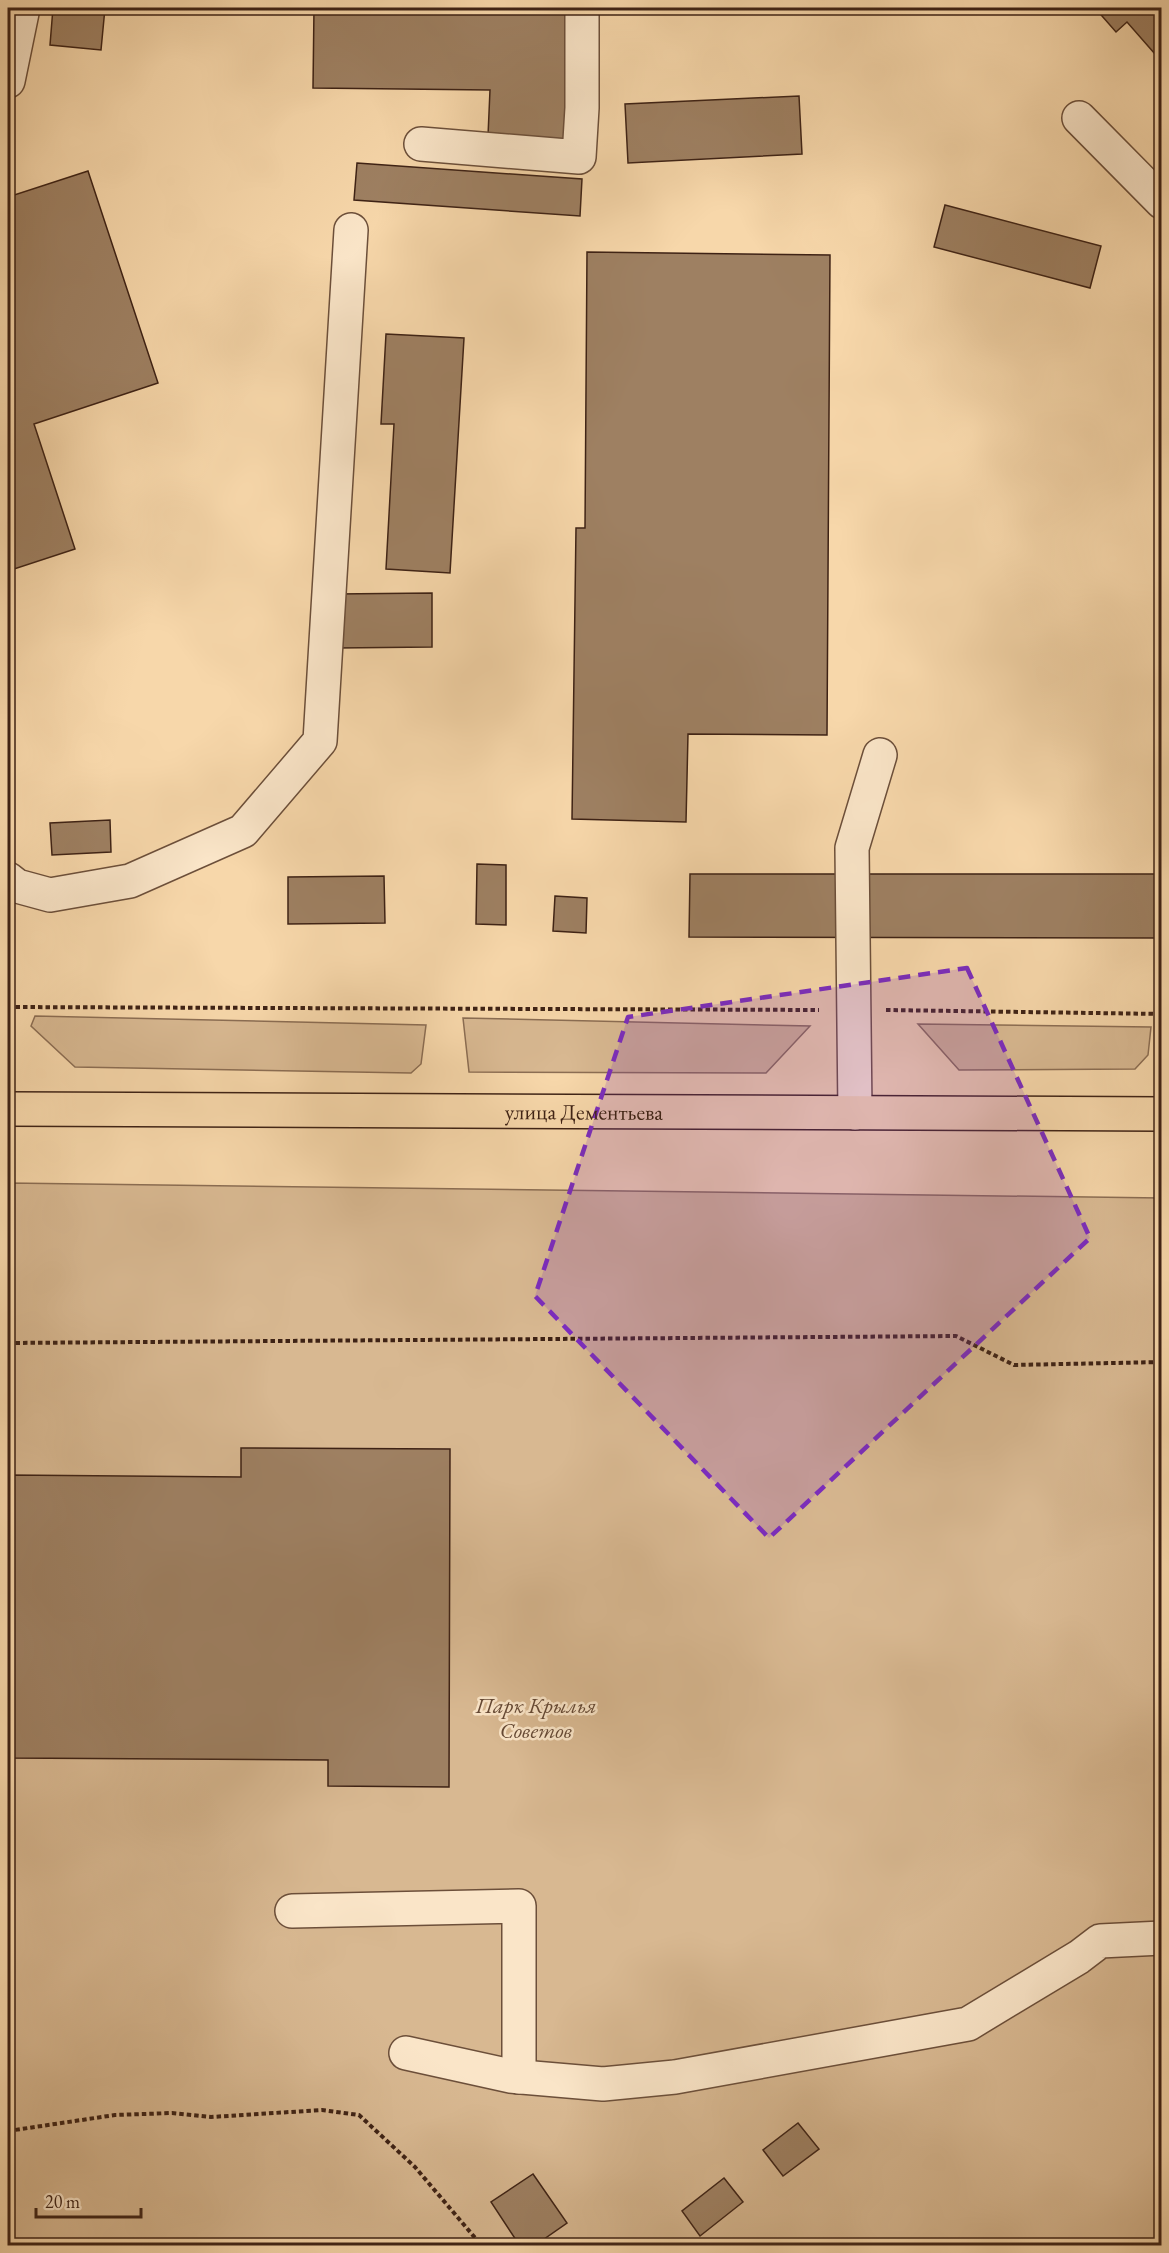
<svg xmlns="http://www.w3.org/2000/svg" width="1169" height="2253" viewBox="0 0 1169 2253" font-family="'EB Garamond',serif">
	<rect width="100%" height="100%" fill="#f7d7aa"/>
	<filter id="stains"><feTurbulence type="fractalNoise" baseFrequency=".00333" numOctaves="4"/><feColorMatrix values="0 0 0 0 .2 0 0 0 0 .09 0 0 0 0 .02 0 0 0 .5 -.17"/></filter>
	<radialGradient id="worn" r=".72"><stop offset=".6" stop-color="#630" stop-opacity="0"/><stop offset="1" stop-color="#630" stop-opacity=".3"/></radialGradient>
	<g fill="#d8b891" stroke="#8b6d53" stroke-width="1.5">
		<path d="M35,1016L426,1025L421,1064L411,1073L75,1067L31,1026Z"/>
		<path d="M463,1018L810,1026L766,1073L469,1072Z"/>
		<path d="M918,1024L1151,1027L1148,1055L1135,1069L959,1070Z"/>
		<path d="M8,1183L1161,1198V2245H8Z"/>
	</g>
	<g fill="#9e8062" stroke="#3e2215" stroke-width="1.5">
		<path d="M53,8H105L101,50L50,45Z"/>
		<path d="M314,8H570L569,141L488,136L490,90L313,88Z"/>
		<path d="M1095,8H1162V62L1127,22L1116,32Z"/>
		<path d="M799,96L802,154L628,163L625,104Z"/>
		<path d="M357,163L582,179L580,216L354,200Z"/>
		<path d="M88,171L158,383L34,424L75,549L8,571V197Z"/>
		<path d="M945,205L1101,246L1090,288L934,247Z"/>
		<path d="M587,252L830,255L827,735L688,734L686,822L572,819L576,528H585Z"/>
		<path d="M386,334L464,338L450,573L386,569L394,424H381Z"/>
		<path d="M432,593V647L337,648L336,594Z"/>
		<path d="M110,820L111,852L52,855L50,823Z"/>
		<path d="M1158,837H1162V938L689,937L690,874H1158Z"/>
		<path d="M477,864L506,865V925L476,924Z"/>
		<path d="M384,876L385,923L288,924V877Z"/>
		<path d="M555,896L587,898L586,933L553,931Z"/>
		<path d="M241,1448L450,1449L449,1787L328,1786V1760L8,1758V1475L241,1477Z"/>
		<path d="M798,2123L819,2149L783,2176L763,2150Z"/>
		<path d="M533,2174L567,2223L534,2246H520L491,2202Z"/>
		<path d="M724,2178L743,2202L700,2236L682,2211Z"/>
	</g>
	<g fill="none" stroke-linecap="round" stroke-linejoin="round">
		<defs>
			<g id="minor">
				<path d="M8,81L23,8"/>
				<path d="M1079,118L1162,202"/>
				<path d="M421,144L579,157L582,108V8"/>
				<path d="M8,879L17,886L50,895L130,881L243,831L320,741L351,230"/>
				<path d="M855,1113L852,848L880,755"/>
				<path d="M292,1911L519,1906V2077"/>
				<path d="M406,2053L510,2076L603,2084L675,2077L968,2024L1079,1957L1100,1941L1162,1938"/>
			</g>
			<g id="major">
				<path id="s1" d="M8,1109L1162,1114"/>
			</g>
		</defs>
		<use href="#minor" stroke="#6c4f3a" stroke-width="36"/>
		<use href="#major" stroke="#3e2215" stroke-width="36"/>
		<g stroke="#3e2215" stroke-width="4" stroke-dasharray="4.5 3" stroke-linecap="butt">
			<path d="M8,1007L819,1010"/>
			<path d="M886,1010L1162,1014"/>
			<path d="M8,1343L956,1336L1014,1365L1162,1362"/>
			<path d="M8,2131L115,2115L172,2113L211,2117L322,2110L359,2115L415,2167L482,2246"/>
		</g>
		<use href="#minor" stroke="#fae5c8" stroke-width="33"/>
		<use href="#major" stroke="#f7d7aa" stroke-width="33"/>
	</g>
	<path fill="#7b2cbf" fill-opacity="0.2" stroke="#7b2cbf" stroke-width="4.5" stroke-dasharray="12 8" stroke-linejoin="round" d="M967,968L1090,1238L769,1538L535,1296L628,1017Z"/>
	<g text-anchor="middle" stroke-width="5" stroke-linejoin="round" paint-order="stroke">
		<g font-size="22" fill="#3e2215" stroke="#fae5c8">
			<text dy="8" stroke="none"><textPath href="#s1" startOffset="576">улица Дементьева</textPath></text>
		</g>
		<g font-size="22" font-style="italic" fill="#644834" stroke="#fae5c8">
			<text x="536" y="1713">Парк Крылья<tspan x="536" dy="25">Советов</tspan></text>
		</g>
	</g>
	<rect width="1169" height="2253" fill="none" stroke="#f7d7aa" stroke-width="30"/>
	<rect x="9" y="9" width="1151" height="2235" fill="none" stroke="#3e2215" stroke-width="3"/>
	<rect x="15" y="15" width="1139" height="2223" fill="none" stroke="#3e2215" stroke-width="1.5"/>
	<path d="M36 2208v9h105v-9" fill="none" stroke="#3e2215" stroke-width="3"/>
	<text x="45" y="2208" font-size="18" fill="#3e2215" stroke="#fae5c8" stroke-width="4.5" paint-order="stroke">20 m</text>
	<rect width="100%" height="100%" filter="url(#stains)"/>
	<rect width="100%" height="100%" fill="url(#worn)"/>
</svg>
